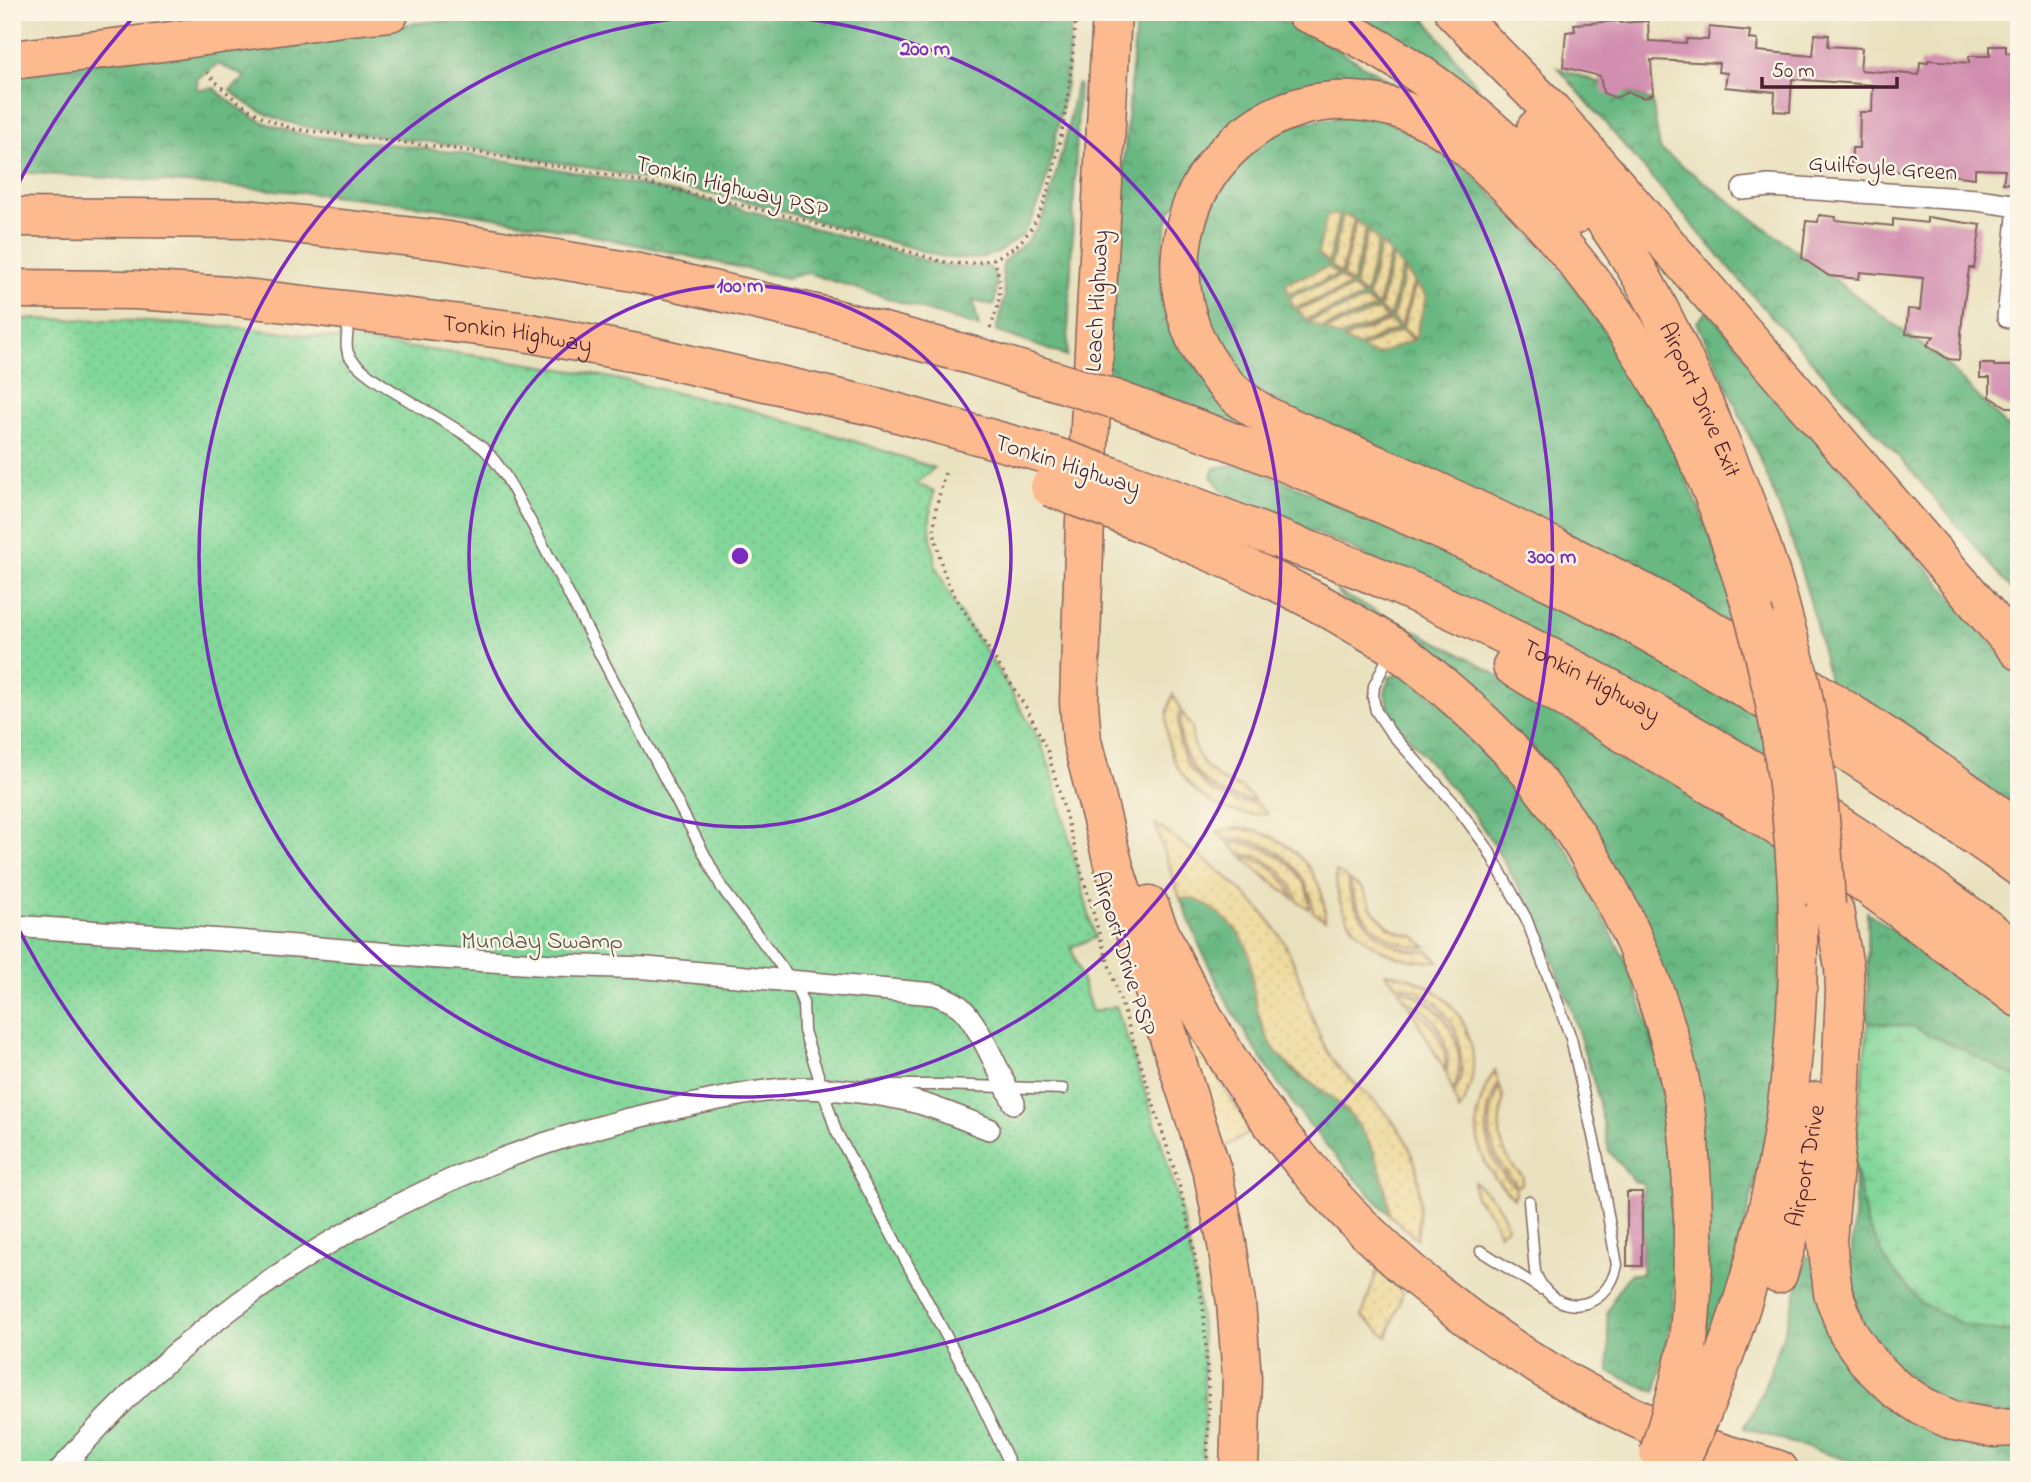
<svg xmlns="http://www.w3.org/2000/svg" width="2031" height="1482" viewBox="0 0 2031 1482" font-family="'Indie Flower',sans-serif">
	<defs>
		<pattern id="forest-crowns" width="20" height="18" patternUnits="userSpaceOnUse" patternTransform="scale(1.75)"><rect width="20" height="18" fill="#69b882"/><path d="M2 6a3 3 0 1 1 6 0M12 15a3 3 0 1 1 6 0" fill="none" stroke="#58956b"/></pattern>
		<pattern id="wetland-marsh" width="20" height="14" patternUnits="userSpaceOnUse" patternTransform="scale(1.75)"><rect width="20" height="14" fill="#82d79a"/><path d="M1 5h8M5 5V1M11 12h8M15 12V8" fill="none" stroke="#72b885"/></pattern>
		<pattern id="sand-dots" width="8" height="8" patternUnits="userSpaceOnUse" patternTransform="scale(1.75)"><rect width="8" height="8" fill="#eeda9e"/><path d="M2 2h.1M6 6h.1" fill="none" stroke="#cebb88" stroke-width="1.8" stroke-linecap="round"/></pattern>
		<pattern id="park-dots" width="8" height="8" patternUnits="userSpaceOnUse" patternTransform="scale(1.75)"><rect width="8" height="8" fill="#82d79a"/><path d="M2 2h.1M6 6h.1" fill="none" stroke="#72b885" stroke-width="1.8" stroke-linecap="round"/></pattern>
	</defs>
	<rect width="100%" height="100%" fill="#fcf5e5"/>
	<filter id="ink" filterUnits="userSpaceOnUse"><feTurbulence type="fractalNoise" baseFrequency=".0143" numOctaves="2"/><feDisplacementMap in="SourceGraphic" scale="14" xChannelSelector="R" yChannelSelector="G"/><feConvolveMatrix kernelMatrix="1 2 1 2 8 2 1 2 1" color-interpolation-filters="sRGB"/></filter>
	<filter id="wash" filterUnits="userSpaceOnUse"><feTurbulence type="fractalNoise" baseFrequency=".00686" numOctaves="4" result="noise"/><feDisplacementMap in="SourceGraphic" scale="28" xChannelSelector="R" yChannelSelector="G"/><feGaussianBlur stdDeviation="1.57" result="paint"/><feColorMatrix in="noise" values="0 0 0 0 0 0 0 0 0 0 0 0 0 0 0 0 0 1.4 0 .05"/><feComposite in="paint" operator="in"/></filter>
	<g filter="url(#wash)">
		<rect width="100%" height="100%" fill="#e9e1be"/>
		<g fill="url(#forest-crowns)" stroke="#5a6c56" stroke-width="2">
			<path d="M511,12H1072L1066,84L1049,170L1041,198L1032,220L1022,235L997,253L977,259L947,258L753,203L596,169L446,144L307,127C278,121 252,111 230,90L246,77L218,64L197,79L198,90L214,88C231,103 249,117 271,125C308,140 351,139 391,144C459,153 528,163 595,176C708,198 820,228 930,262C946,267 960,269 977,267C982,266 987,265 991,269C999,277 996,296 994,305L973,301L979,327L808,273L787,278C656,249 525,218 392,202C266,187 139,180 12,172V71Z"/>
			<path d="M1137,12H1256L1301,28L1420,99L1321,85L1171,209L1162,248L1164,299L1168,321L1180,349L1240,415L1236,423L1105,376Z"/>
			<path d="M1324,12H1420L1505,123Z"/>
			<path d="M1558,68L1652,101L1660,149L1942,360L1999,418L2005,426L2019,427V598L1915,475L1754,297Z"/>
			<path d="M1076,84H1079L1067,356L996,331L1005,296L1002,270L1004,261L1028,240L1039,225L1046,210L1067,133Z"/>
			<path d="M1371,113L1439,148L1476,178L1529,232L1571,283L1614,344L1651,404L1683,469L1735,598L1743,632L1312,422L1231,375L1190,274L1211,188L1276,126Z"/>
			<path d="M1708,311L2019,676V808L1830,684L1811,604L1792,541L1762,463L1697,322Z"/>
			<path d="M1243,463L1539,593L1763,715L1772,768L1339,542L1230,500L1211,476L1214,468Z"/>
			<path d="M1336,591L1471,659L1572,722L1781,843L1784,873L1773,1103L1731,1284L1704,1354L1708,1283L1618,882Z"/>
			<path d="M1407,673L1494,754L1571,855L1631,972L1657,1058L1678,1194L1673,1309L1656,1392L1609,1372V1337L1607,1314L1616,1293L1630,1274H1642L1643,1183L1634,1181L1609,1151L1596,1090L1571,1008L1549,951L1524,896L1496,848L1473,813L1391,717L1385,694L1389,677Z"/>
			<path d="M1190,897C1213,905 1239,925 1248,949C1258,978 1251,1007 1267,1037C1276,1052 1288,1068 1302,1078C1309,1083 1317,1087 1325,1092C1368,1124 1383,1163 1390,1215C1315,1139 1247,1051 1203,953C1195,935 1188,916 1180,898Z"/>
			<path d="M1867,912L1943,966L1955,969L2019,1023V1079L1962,1049L1912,1027L1868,1022Z"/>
			<path d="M1854,1160L1867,1224L1888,1264L1999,1332L2019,1330V1417L1943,1404L1871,1347L1850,1284L1855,1202Z"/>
			<path d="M1807,1256L1815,1259L1889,1407C1931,1437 1967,1445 2019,1447V1470H1879L1744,1428C1754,1413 1760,1396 1767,1379C1783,1339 1795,1298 1807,1256Z"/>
		</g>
		<path fill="url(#wetland-marsh)" stroke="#667b62" stroke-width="2" d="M1868,1022L1912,1027L1962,1049L2019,1079V1330L1999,1332L1959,1323L1921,1303L1888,1264L1867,1224L1854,1160Z"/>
		<g fill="url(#sand-dots)" stroke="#9c7c64" stroke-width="2">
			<path d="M1327,215H1339L1328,263L1318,254Z"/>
			<path d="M1343,215L1354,219L1341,274L1331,265Z"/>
			<path d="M1356,221L1366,228L1352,284L1343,276Z"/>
			<path d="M1368,230L1378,241L1365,295L1355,286Z"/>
			<path d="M1381,243L1390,253L1378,306L1368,297Z"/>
			<path d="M1393,256L1402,267L1390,317L1380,308Z"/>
			<path d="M1328,267L1338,275L1288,293L1286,283Z"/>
			<path d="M1405,270L1414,281L1401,326L1393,319Z"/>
			<path d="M1340,277L1350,286L1295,308L1289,297Z"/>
			<path d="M1416,284L1426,296L1415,339L1403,328Z"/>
			<path d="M1353,288L1363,297L1306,319L1297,310Z"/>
			<path d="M1366,300L1375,308L1321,328L1309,321Z"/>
			<path d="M1378,310L1388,319L1339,337L1325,330Z"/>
			<path d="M1390,321L1398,328L1358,346L1343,339Z"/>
			<path d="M1401,330L1413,340L1376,355L1361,348Z"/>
			<path d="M1173,694L1180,708L1178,717L1179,741L1186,762L1193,772L1207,787L1216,793L1238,802L1257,803L1267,813C1254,816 1241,814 1229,810C1182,795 1153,741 1173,694Z"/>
			<path d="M1182,712L1192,727V736L1196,751L1205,766L1221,780L1242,788L1254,800C1208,800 1172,756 1182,712Z"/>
			<path d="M1155,824C1200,855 1260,897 1286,946C1304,981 1309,1021 1329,1054C1340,1072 1358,1086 1373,1100C1419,1142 1424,1179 1417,1239L1390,1215C1383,1163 1368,1124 1325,1092C1306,1078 1291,1071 1276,1051C1263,1033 1256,1010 1253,987C1252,975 1252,962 1248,950C1242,933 1228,920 1214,910C1203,902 1194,897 1180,898Z"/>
			<path d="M1235,828C1284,831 1326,869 1325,920L1313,912C1311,868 1268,834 1225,840L1217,831Z"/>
			<path d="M1229,843C1265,840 1312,869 1309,909L1298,901L1291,885L1280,870L1259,857L1240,854Z"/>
			<path d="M1243,857C1267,859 1285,876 1293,898L1259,872Z"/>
			<path d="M1336,871L1347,878C1351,918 1387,955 1429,951L1438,961C1383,965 1334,929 1336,871Z"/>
			<path d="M1350,880L1363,889L1373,911L1389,927L1404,934L1416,937L1426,947C1387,948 1355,918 1350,880Z"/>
			<path d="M1385,973C1454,978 1497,1050 1459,1111L1454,1096L1461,1076L1462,1064L1458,1038L1455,1029L1450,1020L1435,1002L1416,990L1396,985Z"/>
			<path d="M1398,989C1444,999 1472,1048 1453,1092L1447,1076L1448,1056L1443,1036L1433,1019L1419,1007L1406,1001Z"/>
			<path d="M1409,1006C1433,1021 1448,1042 1445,1071Z"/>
			<path d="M1180,1012L1230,1099L1254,1130L1214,1153Z"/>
			<path d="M1495,1070L1499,1083C1478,1119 1484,1160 1516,1188L1514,1198C1472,1161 1466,1118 1495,1070Z"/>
			<path d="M1500,1086C1506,1104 1502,1103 1500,1119C1498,1139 1506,1164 1523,1176L1522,1184L1518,1186C1488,1156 1482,1125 1500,1086Z"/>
			<path d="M1474,1182C1490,1193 1502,1208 1508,1227L1499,1233L1490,1213L1475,1197Z"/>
			<path d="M1377,1270L1403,1293L1387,1337L1362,1316Z"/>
		</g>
		<path fill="url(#park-dots)" stroke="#667b62" stroke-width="2" d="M12,319L116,320L245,328L479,356L593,374L748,409L857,442L934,468L916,484L934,491L930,513V530L936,567L954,604L1003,678L1040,742L1052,773L1095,938L1071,947L1092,1012L1116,1006C1142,1083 1170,1161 1188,1241C1204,1316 1207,1394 1202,1470H12Z"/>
		<g id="blocks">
			<g fill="#d18daf">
				<path d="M1620,21V23L1648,21L1649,41L1686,43L1687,39L1708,40L1709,27L1750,31L1749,39L1758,40L1757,51L1813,56L1815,34L1829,35L1828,46L1862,48L1860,70L1919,75L1920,62L1928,63V60L1969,63V56H1990V46H2006V53L2019,54V184L2003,183L2005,170L1975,169V178L1927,172L1851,170L1852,148H1859L1860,112H1872L1873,85L1792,79L1790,112L1774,111L1775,92L1725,87L1727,73L1718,72L1719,63L1651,60L1653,94L1644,98L1628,92L1616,98L1603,93L1600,76L1563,67L1566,32L1575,31L1574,24Z"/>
				<path d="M1819,215L1836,217L1835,220L1893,226V219L1927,223V217L1981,225L1974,268H1969L1963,310L1959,360L1948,359L1927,345L1934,336L1906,334L1908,309L1920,310L1923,278L1860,272L1859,279L1829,276L1802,258L1806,221L1818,222Z"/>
				<path d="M1980,364H1994V366H2017L2016,407H2007L1990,397V378H1980Z"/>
				<rect x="1627" y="1192" width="15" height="74"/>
			</g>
		</g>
	</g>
	<g filter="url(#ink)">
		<use href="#blocks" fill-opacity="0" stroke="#82635e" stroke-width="2"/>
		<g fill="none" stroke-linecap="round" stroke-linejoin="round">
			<defs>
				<g id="lane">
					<path d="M350,316C349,327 344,342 348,353C359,380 459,424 486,451C506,471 518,500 532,524L722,888L796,986L803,1003L804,1031L836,1131L972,1384L1013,1470"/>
					<path d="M1390,653L1374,686L1373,698L1376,711L1390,732L1454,803L1486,846L1526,918L1571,1038L1597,1154L1617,1265C1607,1314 1552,1319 1535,1272L1529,1201"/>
					<path d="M867,1085H941L1063,1089"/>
					<path d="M1481,1251L1541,1289"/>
				</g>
				<g id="street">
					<path d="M1743,189L1769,186L1977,200L2019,206"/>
					<path d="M2008,317L2019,207"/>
					<path d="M12,926L238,941L426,957L554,965L647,968L934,994C943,997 951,1000 959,1006C978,1021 1002,1079 1014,1103"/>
					<path d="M60,1470C216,1286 433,1160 668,1110C719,1099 773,1085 825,1089C857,1091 889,1095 919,1103C943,1110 966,1120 989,1129"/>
				</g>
				<g id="highway">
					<path d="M1112,12L1085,520L1079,703L1082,741L1114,867L1213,1174L1227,1244L1236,1303L1242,1378L1239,1470"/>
					<path d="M1305,12C1409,55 1503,129 1574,215"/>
					<path d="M1454,12L1551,110L2019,651"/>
					<path d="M12,60L163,42L349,16L390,12"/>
					<path id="s1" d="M1536,129C1572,175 1608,221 1638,271C1664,315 1685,362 1706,409C1738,481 1767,552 1786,628"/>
					<path d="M12,217L246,219L441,240L639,273L828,317L974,356"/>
					<path id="s2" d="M12,289L135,290L228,296L519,331L647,355L880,408L1053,456"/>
					<path d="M1114,399C1175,422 1238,442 1298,468C1408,514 1518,563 1624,619C1674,646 1723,675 1771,704C1856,756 1938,809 2019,867"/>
					<path id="s3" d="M1111,476C1171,497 1230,520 1289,543C1322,555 1356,567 1388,581C1612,678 1825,805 2019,953"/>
					<path d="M1111,510C1194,545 1278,577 1355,624C1368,632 1383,639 1395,648C1448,688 1499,733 1540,785C1610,873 1660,980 1682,1091C1690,1133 1692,1176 1693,1219C1693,1261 1693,1306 1687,1348C1684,1365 1679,1382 1675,1399"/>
					<path d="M1753,612C1734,551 1715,490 1686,434C1640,341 1580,258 1506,184C1480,159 1454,131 1420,117C1384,101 1341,96 1303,106C1252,119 1207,161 1190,211C1169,272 1183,340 1228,387C1254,414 1289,427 1323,441C1347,452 1371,463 1396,473C1454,498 1511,526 1568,554C1726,632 1878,724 2019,830"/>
					<path d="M1512,666L1752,810L1866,884L2019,998"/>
					<path d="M1149,905C1164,947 1186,986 1208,1025C1317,1218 1488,1360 1693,1443C1721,1454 1751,1461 1779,1470"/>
					<path d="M1834,910L1844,967L1845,991L1840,1103L1827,1241L1833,1293L1848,1333L1869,1363L1896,1389L1922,1406L1954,1421L1993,1428L2019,1427"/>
					<path id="s4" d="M1778,1274L1798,1206L1817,1101"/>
					<path d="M1703,1410C1772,1244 1805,1068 1797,887"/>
				</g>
			</defs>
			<use href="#lane" stroke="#82635e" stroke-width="13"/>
			<use href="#street" stroke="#82635e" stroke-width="24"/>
			<use href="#highway" stroke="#82635e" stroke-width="41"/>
			<g stroke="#82635e" stroke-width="3.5" stroke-dasharray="2 5" stroke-linecap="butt">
				<path d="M1498,12L1505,21"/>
				<path d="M207,72C231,100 259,119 294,129L464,150L620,177L800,219L940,261C972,268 1006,261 1027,234C1040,218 1047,195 1052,176C1066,122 1072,68 1076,12"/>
				<path d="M990,328C1001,302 1003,286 994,259"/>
				<path d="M945,473L936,508L934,531L941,563L947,581L957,600L1027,709L1047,749L1100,937L1179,1184L1192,1238L1204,1314L1209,1408L1207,1470"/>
			</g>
			<use href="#lane" stroke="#fff" stroke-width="10"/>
			<use href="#street" stroke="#fff" stroke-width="21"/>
			<use href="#highway" stroke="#fcba8e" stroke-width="38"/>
			<defs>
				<g id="highway-bridge">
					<path d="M974,356L1114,399"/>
					<path d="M1053,456L1111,476"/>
					<path d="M1050,487L1111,510"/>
					<path d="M1753,612C1779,702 1792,794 1797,887"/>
					<path d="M1786,628C1792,651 1799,673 1803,696C1817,765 1822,835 1826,905"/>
					<path d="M1659,1453L1675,1399"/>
					<path d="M1680,1461L1703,1410"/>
				</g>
			</defs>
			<use href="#highway-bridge" stroke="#82635e" stroke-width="41" stroke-linecap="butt"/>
			<use href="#highway-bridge" stroke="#fcba8e" stroke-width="38"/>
		</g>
	</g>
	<g fill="none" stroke="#7b2cbf" stroke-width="3.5">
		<circle cx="740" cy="556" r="271"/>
		<circle cx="740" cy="556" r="541"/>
		<path d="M13 194A812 812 0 0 1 137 13M1343 13A812 812 0 1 1 13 918"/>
	</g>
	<g text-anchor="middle" stroke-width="5" stroke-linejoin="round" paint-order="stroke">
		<g font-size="24" fill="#4a1f2b" stroke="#fcf5e5">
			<text transform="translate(1883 167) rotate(4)" y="8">Guilfoyle Green</text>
			<text transform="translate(732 186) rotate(14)" y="8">Tonkin Highway PSP</text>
			<text transform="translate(1096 301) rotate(-87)" y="8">Leach Highway</text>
			<text dy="8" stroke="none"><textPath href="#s2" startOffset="508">Tonkin Highway</textPath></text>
			<text dy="8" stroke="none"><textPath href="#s1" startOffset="318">Airport Drive Exit</textPath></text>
			<text transform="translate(1068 464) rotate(18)" y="8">Tonkin Highway</text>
			<text dy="8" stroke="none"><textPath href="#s3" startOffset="523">Tonkin Highway</textPath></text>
			<text transform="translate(1125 953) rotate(73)" y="8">Airport Drive PSP</text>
			<text dy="8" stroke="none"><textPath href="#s4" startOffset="112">Airport Drive</textPath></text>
		</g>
		<g font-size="24" fill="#5b564c" stroke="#fcf5e5">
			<text x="542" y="948">Munday Swamp</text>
		</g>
	</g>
	<circle cx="740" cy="556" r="10" fill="#7b2cbf" stroke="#fcf5e5" stroke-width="3.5"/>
	<g font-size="21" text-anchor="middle" font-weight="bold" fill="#7b2cbf" stroke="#fcf5e5" stroke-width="5" stroke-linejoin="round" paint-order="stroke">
		<text x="925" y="55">200 m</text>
		<text x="740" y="292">100 m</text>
		<text x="1552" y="563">300 m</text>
	</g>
	<rect width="2031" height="1482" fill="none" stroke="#fcf5e5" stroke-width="42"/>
	<path d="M1762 77v10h135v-10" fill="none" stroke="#4a1f2b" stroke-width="3.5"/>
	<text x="1772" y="77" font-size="21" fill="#4a1f2b" stroke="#fcf5e5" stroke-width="5" paint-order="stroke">50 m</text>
</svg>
